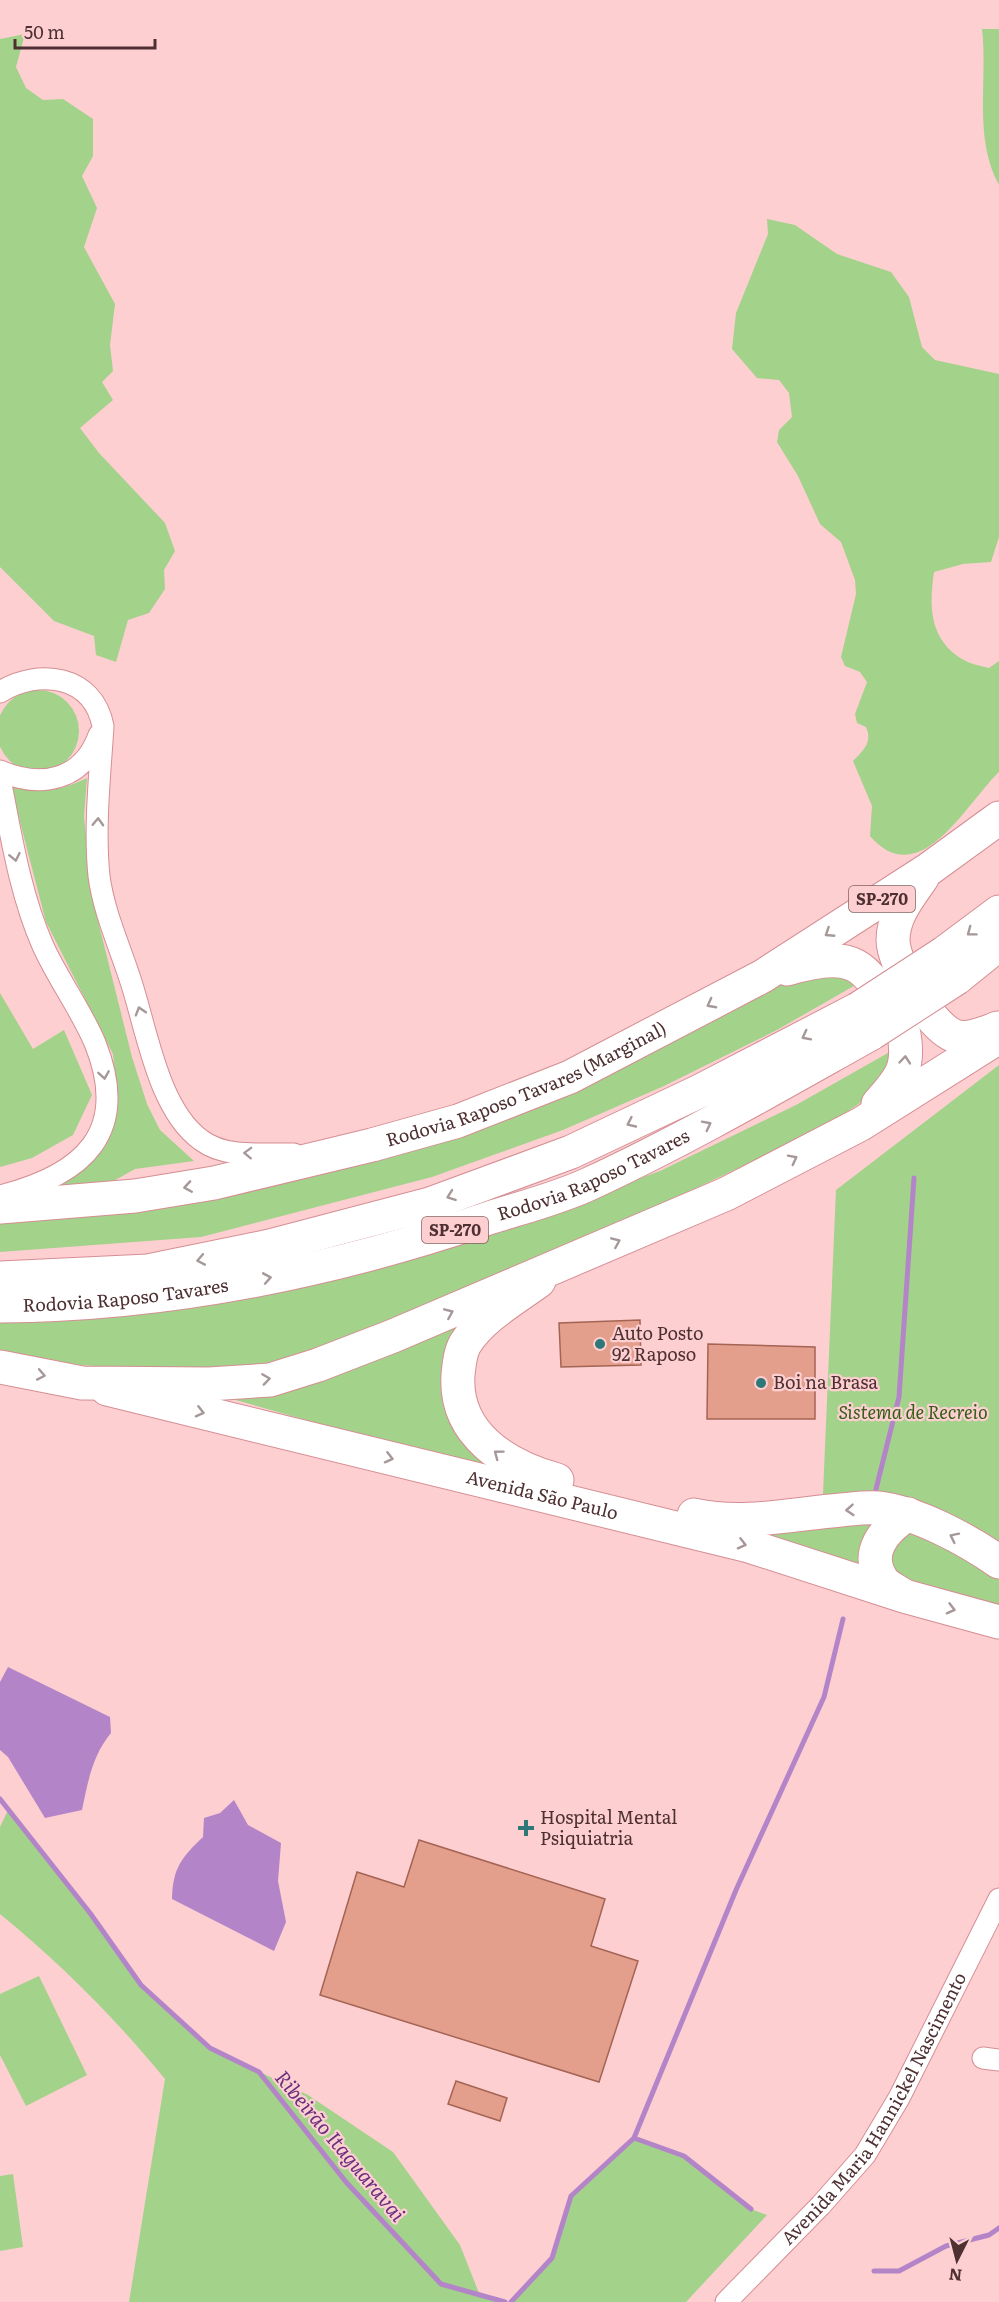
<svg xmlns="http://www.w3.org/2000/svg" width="999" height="2302" viewBox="0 0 999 2302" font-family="Literata,serif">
	<rect width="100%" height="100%" fill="#fdcfd1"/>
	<g fill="#a3d28b">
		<path d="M982,29H999V185C973,137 988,81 982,29Z"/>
		<path d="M25,34L16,67L26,88L43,100L63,99L93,119V156L82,176L97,208L84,247L115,304L110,345L113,371L102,382L113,400L80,428L99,453L165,523L175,551L164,570L165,589L149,613L128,620L116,662L96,655L94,636L54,621L0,567V39Z"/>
		<path d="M767,219L795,225L837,254L891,272L909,297L922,347L935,360L999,374V537L991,562L963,564L934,572C929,606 929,639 962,659C970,664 981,666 989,668L999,661V772C967,802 920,894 870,836L872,806L853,761C863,750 873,743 866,727L857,723L855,714L867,682L860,672L845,666L841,657L856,594L855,580L841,542L820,524L798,476L777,442L779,430L792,417L789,393L779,380L757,378L732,349L736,313L768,234Z"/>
		<circle cx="38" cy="731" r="41"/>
		<path d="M87,778L84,817L93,901L132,1057L147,1104L160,1130L194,1161L135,1169L94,1192L48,1191L69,1179L96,1157L113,1129L117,1092L113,1054L46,922L11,787C45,793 57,792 87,778Z"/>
		<path d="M812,967L859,983L777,1030L664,1086L563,1130L432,1177L201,1237L0,1252V1216L348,1165Z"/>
		<path d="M0,993L33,1049L64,1030L92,1095L73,1135L32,1158L0,1167Z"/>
		<path d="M895,1049L896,1064L866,1099L823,1128L548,1258L283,1364L222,1372L119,1368L44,1362L0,1352V1320L478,1237L660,1171L796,1105Z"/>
		<path d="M999,1065V1546L894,1502L823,1494L836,1190Z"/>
		<path d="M469,1312C419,1375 437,1445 511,1477C536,1487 564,1492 590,1499C613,1505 640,1517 664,1519C735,1523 807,1520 878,1520C857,1539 862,1555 869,1580L218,1395Z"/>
		<path d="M906,1531L963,1550L999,1579V1606L896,1576L885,1548Z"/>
		<path d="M8,1810L79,1899L141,1985L209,2048L308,2095L393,2152L460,2245L479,2293L506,2302H129L165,2079C115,2018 61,1964 0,1914V1827Z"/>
		<path d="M39,1976L87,2075L26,2106L0,2055V1994Z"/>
		<path d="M634,2138L684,2156L751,2209L767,2215L686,2302H511L552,2258L571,2196Z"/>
		<path d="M13,2174L23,2247L0,2251V2176Z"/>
	</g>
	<g fill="#b385c8">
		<path d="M8,1667L110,1717L111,1733C92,1756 88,1782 82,1810L45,1818L8,1757L0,1750V1682Z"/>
		<path d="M234,1800L248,1825L281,1843L278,1881L286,1922L274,1951L172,1899C173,1868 181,1858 203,1837L204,1818L220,1813Z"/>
	</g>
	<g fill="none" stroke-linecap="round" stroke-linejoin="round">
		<g stroke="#b385c8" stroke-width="5">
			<path d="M876,1489L899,1397L914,1178"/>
			<path d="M0,1799L90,1913L141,1985L210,2048L259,2072L346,2182L441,2284L505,2302"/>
			<path d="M634,2138L736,1890L824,1697L843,1619"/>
			<path d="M874,2271H899L946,2246L989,2235L999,2228"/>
			<path d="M511,2302L552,2258L571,2196L634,2138L684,2156L751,2209"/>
		</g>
	</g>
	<g fill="#e39e8c" stroke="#a46454" stroke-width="1.5">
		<path d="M640,1320L641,1365L561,1367L559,1323Z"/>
		<path d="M708,1344L815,1347V1419H707Z"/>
		<path d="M419,1840L605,1899L591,1946L638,1961L599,2082L320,1995L357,1872L404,1887Z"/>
		<path d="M456,2081L507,2098L500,2121L448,2104Z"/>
	</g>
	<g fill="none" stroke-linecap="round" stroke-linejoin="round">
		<defs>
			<g id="street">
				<path d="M0,692C39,668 93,675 103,726C100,775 94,827 99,876C104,914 121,949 132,985C147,1032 159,1110 201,1140C226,1159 264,1153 294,1154"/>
				<path d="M0,771C42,789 83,780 99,735"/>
				<path d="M0,779C11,835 20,894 43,946C58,979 81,1010 95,1043C131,1133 83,1175 0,1196"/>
				<path d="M983,2058L999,2060"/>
				<path id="s1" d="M726,2302L821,2205L865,2155L899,2098L999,1899"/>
			</g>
			<g id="primary">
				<path d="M539,1281C513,1300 482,1317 465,1344C460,1353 459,1365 458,1375C454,1435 507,1466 557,1480"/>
				<path id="s2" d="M107,1389L749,1546L904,1596L999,1622"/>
				<path d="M694,1515C743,1526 792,1514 841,1510C853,1509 866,1507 878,1508C916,1512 968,1540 999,1562"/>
				<path d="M903,1595C897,1591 888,1587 883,1581C863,1553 885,1529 908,1514"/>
			</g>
			<g id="highway">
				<path d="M922,878C909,897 893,916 893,940C893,965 933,1032 958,1037C971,1040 986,1032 998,1028"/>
				<path d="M944,953L999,912"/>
				<path d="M787,969C866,945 868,973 904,1034C910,1069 900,1079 878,1104"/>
				<path d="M957,978L999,944"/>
				<path id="s3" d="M0,1207L135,1196L214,1183L372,1145L458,1121L570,1077L763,976L929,869L999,818"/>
				<path d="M0,1278L148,1271L270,1246L430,1204L571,1152L700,1091L858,1009"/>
				<path id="s4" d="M0,1306C167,1305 334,1271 492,1217C524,1207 559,1198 589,1184C686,1139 779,1085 872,1033"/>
				<path d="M0,1367L82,1383L209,1384L270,1380L318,1365L393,1336L726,1194L861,1124L999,1037"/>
			</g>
		</defs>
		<use href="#street" stroke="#d58e93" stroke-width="23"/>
		<use href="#primary" stroke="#d58e93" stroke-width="35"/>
		<use href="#highway" stroke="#d58e93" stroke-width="35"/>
		<use href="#street" stroke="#fff" stroke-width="21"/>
		<use href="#primary" stroke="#fff" stroke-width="33"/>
		<use href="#highway" stroke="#fff" stroke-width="33"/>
		<defs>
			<g id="highway-bridge">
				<path d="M858,1009L944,953"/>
				<path d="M872,1033L957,978"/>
			</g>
		</defs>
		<use href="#highway-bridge" stroke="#d58e93" stroke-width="35" stroke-linecap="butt"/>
		<use href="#highway-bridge" stroke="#fff" stroke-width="33"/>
	</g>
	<defs><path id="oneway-chevron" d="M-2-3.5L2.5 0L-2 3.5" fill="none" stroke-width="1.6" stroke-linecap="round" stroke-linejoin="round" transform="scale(1.5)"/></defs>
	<g stroke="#a69898">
		<use href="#oneway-chevron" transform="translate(98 822) rotate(-88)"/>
		<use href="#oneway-chevron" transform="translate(15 857) rotate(78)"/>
		<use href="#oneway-chevron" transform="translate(971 932) rotate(143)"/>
		<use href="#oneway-chevron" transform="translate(829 933) rotate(147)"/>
		<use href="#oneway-chevron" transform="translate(711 1004) rotate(152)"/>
		<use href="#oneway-chevron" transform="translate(140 1011) rotate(-107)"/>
		<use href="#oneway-chevron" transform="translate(806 1036) rotate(153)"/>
		<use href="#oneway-chevron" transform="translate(905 1060) rotate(-85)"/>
		<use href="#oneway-chevron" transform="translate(104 1075) rotate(81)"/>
		<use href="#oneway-chevron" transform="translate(631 1123) rotate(155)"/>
		<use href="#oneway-chevron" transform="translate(707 1125) rotate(-27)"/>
		<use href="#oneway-chevron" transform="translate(248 1153) rotate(-178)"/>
		<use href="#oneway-chevron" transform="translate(793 1159) rotate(-27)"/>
		<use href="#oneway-chevron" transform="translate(188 1187) rotate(171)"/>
		<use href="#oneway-chevron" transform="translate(451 1196) rotate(160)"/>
		<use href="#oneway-chevron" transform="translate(616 1242) rotate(-23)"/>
		<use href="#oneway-chevron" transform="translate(201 1260) rotate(169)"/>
		<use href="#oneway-chevron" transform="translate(267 1278) rotate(-10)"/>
		<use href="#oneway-chevron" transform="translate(449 1313) rotate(-23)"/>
		<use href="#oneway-chevron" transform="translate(41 1375) rotate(11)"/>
		<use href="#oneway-chevron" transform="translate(266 1379) rotate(-8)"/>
		<use href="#oneway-chevron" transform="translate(200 1412) rotate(14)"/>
		<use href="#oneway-chevron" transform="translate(498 1454) rotate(-143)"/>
		<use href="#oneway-chevron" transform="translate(389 1458) rotate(14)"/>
		<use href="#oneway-chevron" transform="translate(850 1510) rotate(176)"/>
		<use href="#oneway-chevron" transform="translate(954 1537) rotate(-154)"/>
		<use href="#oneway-chevron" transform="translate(742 1544) rotate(14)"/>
		<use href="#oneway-chevron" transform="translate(951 1609) rotate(15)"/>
	</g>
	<g fill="#2e7878" stroke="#fdcfd1" stroke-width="2">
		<circle cx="600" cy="1344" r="6"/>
		<circle cx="761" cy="1383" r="6"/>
		<path d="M523 1819h6v6h6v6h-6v6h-6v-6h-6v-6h6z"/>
	</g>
	<g text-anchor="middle" stroke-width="4.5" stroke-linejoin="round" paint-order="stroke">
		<g fill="#fdcfd1" stroke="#826062" stroke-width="1.5">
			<rect x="849" y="886" width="66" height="26" rx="4.5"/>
			<rect x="422" y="1217" width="66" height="26" rx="4.5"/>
		</g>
		<g font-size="16" font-weight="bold" fill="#4e3032">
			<text x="882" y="905">SP-270</text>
			<text x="455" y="1236">SP-270</text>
		</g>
		<g font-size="18" fill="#4e3032" stroke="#fdcfd1">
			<text dy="6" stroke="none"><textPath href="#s3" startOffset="544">Rodovia Raposo Tavares (Marginal)</textPath></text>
			<text dy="6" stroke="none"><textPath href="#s4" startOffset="612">Rodovia Raposo Tavares</textPath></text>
			<text dy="6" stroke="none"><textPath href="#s4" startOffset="126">Rodovia Raposo Tavares</textPath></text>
			<text dy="6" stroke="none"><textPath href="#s2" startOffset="448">Avenida São Paulo</textPath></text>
			<text dy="6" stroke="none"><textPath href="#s1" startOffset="246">Avenida Maria Hannickel Nascimento</textPath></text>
		</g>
		<g font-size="18" fill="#4e3032" stroke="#fdcfd1" text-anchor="start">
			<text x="612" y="1340">Auto Posto<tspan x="612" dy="21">92 Raposo</tspan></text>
			<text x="773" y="1389">Boi na Brasa</text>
			<text x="540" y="1824">Hospital Mental<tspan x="540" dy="21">Psiquiatria</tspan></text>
		</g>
		<g font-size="18" font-style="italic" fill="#335d16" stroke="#fdcfd1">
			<text x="913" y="1419">Sistema de Recreio</text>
		</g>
		<g font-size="20" font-style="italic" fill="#692f7f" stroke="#fdcfd1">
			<text transform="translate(340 2146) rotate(50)" y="7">Ribeirão Itaguaravai</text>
		</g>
	</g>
	<g transform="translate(957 2260) rotate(186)" stroke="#fdcfd1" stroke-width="4.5" paint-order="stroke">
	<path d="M0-4.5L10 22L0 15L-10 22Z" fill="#4e3032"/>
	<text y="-9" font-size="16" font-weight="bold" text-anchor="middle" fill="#4e3032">N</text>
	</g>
	<path d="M15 39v9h140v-9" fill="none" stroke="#4e3032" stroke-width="3"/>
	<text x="24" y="39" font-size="18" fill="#4e3032" stroke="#fdcfd1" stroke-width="4.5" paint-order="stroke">50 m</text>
</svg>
